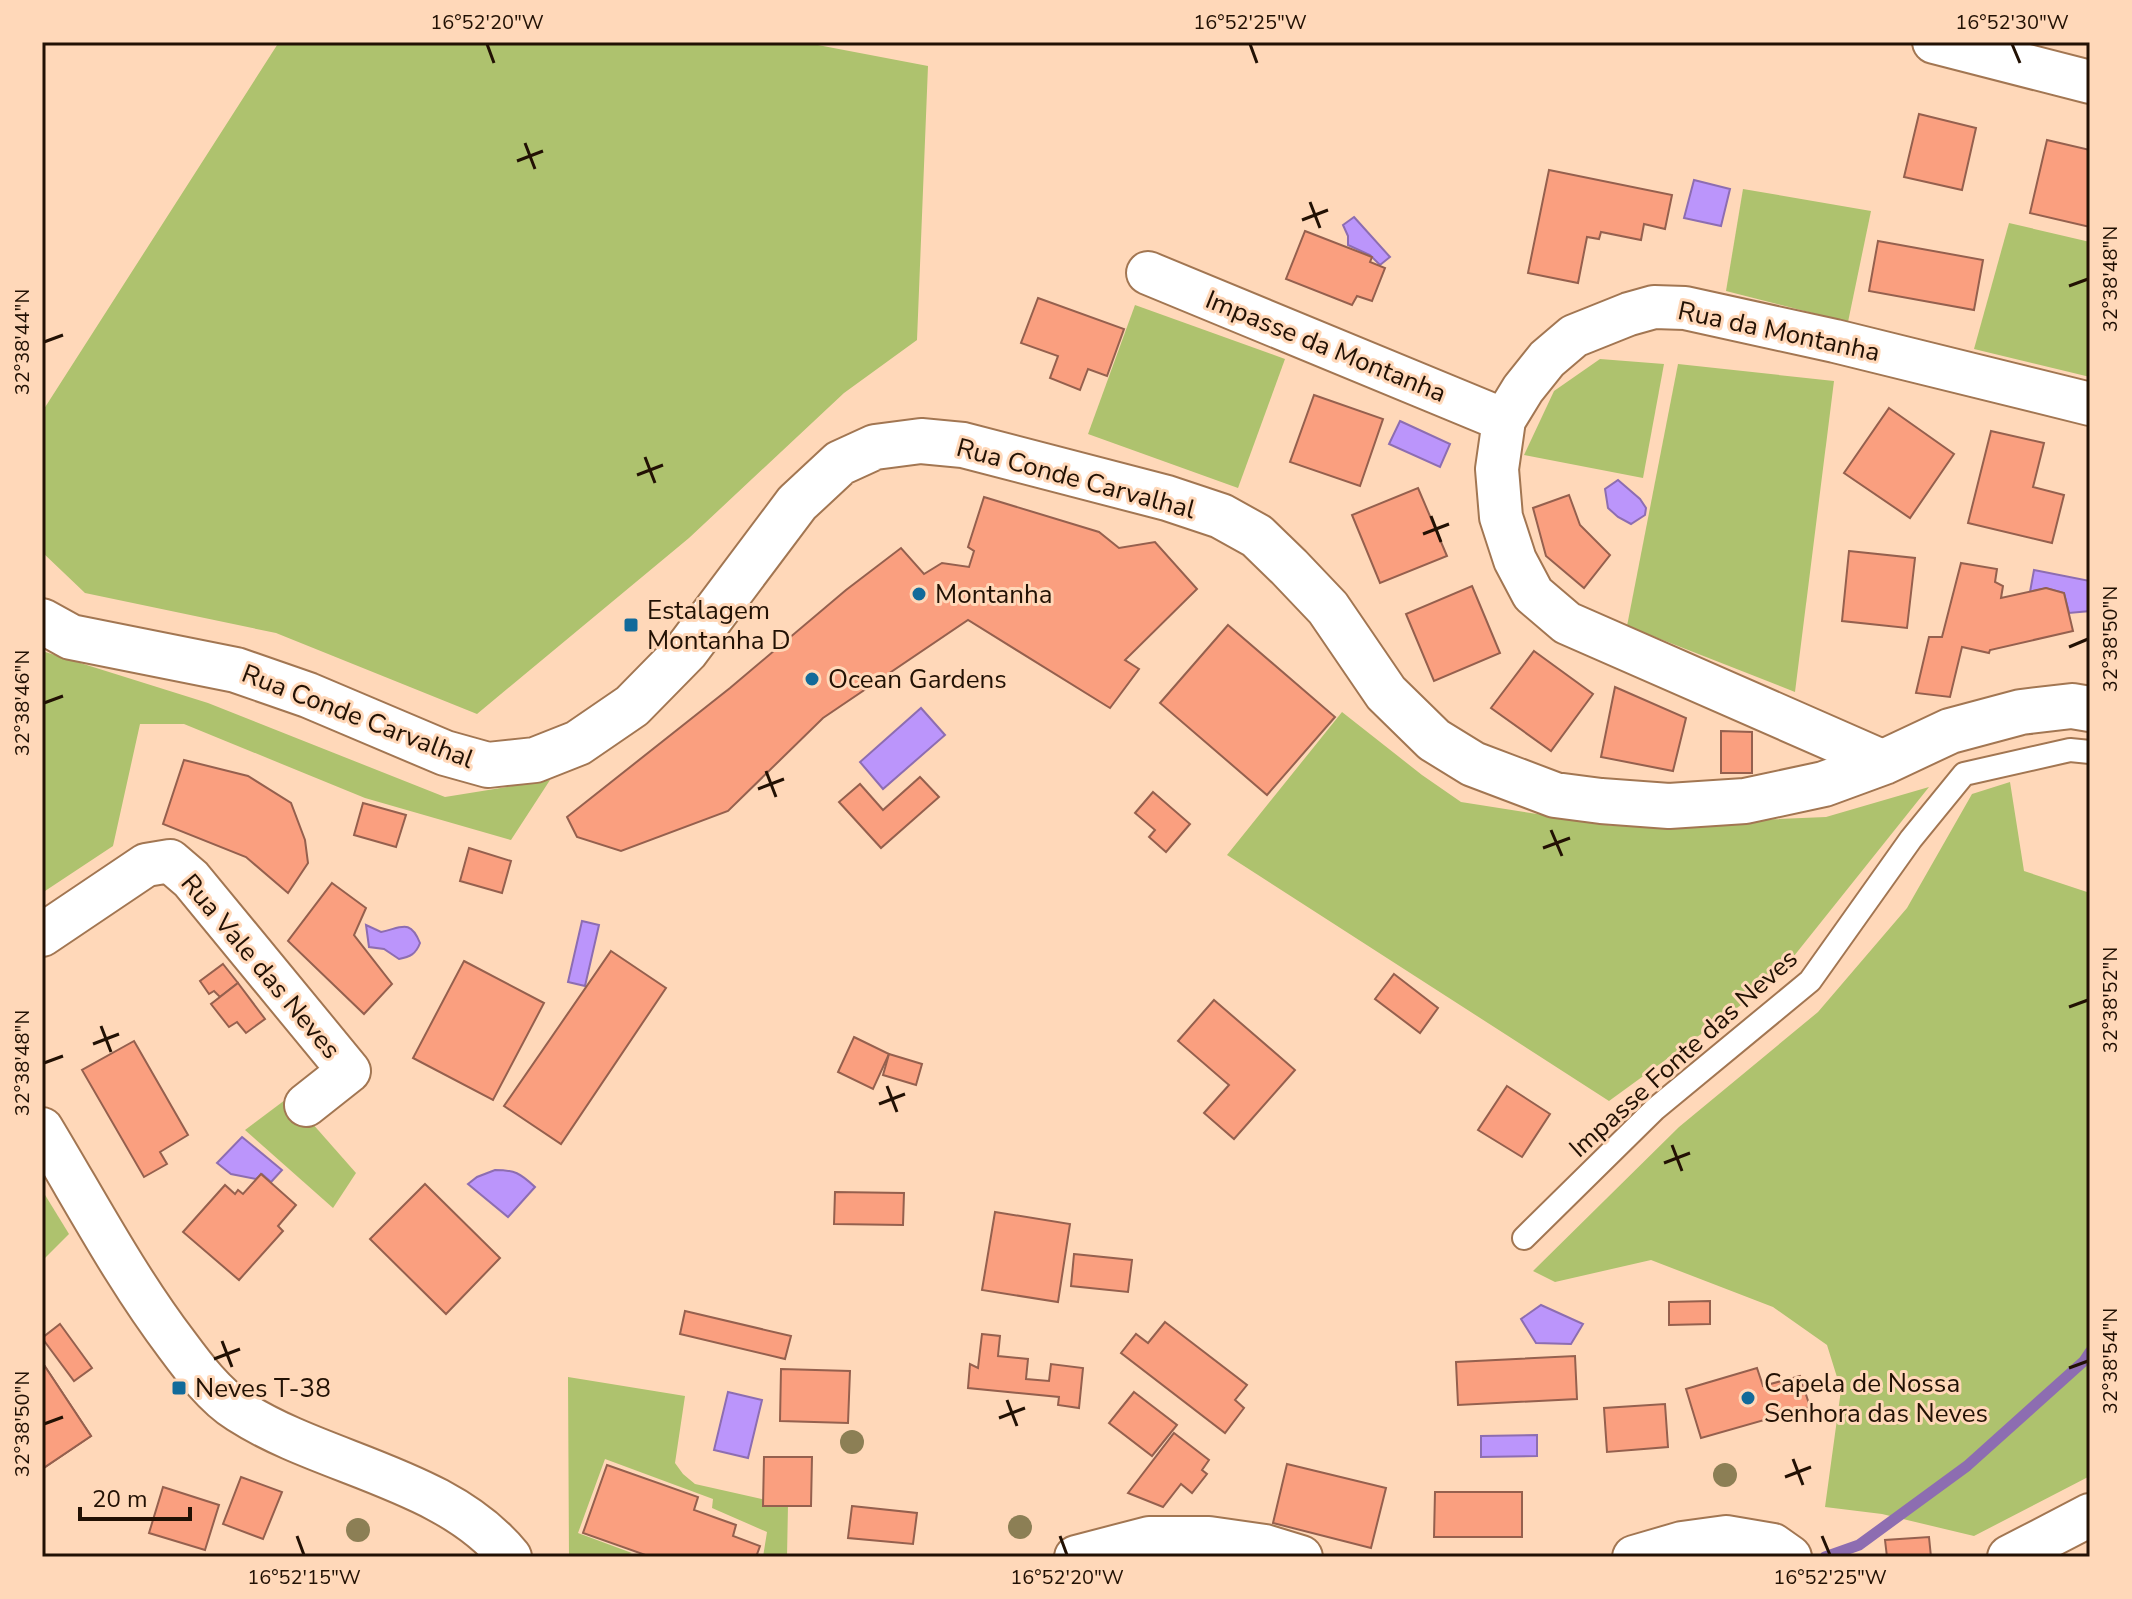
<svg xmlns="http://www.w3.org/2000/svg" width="2132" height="1599" viewBox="0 0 2132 1599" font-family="'Nunito Sans',sans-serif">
	<rect width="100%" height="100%" fill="#ffd8b9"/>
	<g fill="#aec26e">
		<path d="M279,42H802L928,66L917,340L844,393L689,538L477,714L276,633L85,593L42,552V412Z"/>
		<path d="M1743,189L1871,211L1848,322L1726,291Z"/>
		<path d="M2009,223L2090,242V377L1974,349Z"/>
		<path d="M1135,305L1285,359L1238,488L1088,434Z"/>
		<path d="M1600,359L1664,364L1643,478L1524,455L1554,391Z"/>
		<path d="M1678,364L1834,381L1795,692L1627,626Z"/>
		<path d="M42,651L208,703L445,797L550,780L511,840L365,798L184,724H140L113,846L42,893Z"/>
		<path d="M1342,712L1422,775L1461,802L1614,826L1826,817L1929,787L1774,981L1609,1101L1227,855Z"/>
		<path d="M2010,782L2024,871L2090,893V1476L1974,1536L1882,1514L1825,1507L1841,1390L1827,1345L1773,1307L1651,1260L1555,1282L1533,1271L1679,1127L1818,1012L1907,908L1972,794Z"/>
		<path d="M289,1097L356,1173L333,1208L245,1130Z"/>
		<path d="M42,1190L69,1234L42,1261Z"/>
		<path d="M568,1377L685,1396L675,1463L683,1474L695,1484L788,1505L787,1557H763L767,1532L712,1508L713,1499L605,1459L578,1533L632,1553L618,1557H569Z"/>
	</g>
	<g fill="#bb95fb" stroke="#8d6db1" stroke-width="2">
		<path d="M1694,180L1730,189L1721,226L1684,218Z"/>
		<path d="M1354,217L1390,257L1380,265L1370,255L1348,245V236L1343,225Z"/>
		<path d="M1400,421L1450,444L1440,467L1389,444Z"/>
		<path d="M1618,480L1640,499L1646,508L1645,515L1631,524L1618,517L1608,508L1605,489Z"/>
		<path d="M2034,570L2090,581V611L2069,613L2064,593L2046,588L2030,592Z"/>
		<path d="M921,708L945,735L883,789L860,762Z"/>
		<path d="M582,921L599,925L585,986L568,982Z"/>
		<path d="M366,925L381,932C401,928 410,918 420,943C416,954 410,957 399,959L384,949L369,947Z"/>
		<path d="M242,1137L282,1170L271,1182L262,1174L256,1179L231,1174L217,1163Z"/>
		<path d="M495,1170C515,1170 520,1173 535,1187L508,1217L468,1184L477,1177Z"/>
		<path d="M1541,1305L1583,1324L1571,1344L1536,1343L1521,1319Z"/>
		<path d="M728,1392L762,1400L748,1458L714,1450Z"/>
		<path d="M1537,1435V1456L1481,1457V1436Z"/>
	</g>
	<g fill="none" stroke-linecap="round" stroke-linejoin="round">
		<path stroke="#8d6db1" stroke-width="11" d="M1825,1557L1859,1545L1967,1466L2084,1361L2090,1352"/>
	</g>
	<g fill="#fa9f7f" stroke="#95604e" stroke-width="2">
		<path d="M1919,114L1976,128L1962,190L1904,177Z"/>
		<path d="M2047,140L2090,150V227L2030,213Z"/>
		<path d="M1549,170L1672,195L1665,229L1644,224L1641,240L1601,232L1599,239L1587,237L1578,283L1528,273Z"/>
		<path d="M1305,231L1372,257L1370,262L1385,268L1372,301L1357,296L1352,305L1286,279Z"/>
		<path d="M1878,241L1983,260L1974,310L1869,291Z"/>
		<path d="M1038,298L1124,329L1107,376L1088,369L1080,390L1050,378L1058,356L1021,343Z"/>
		<path d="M1314,395L1383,419L1360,486L1290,462Z"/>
		<path d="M1889,408L1954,454L1910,518L1844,473Z"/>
		<path d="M1991,431L2044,443L2033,487L2064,495L2052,543L1968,523Z"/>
		<path d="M1418,488L1447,556L1380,583L1352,515Z"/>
		<path d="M1569,495L1580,525L1610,555L1584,588L1546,556L1533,508Z"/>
		<path d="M984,497L1099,532L1119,548L1155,542L1197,589L1125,660L1139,669L1110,708L968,620L823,718L728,811L621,851L577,837L567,817L730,688L846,590L901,548L924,574L942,563L969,567L974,551L968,547Z"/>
		<path d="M1849,551L1915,558L1907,628L1842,621Z"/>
		<path d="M1961,563L1997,569L1995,582L2003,586L2001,598L2046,588L2064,593L2073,631L1990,650L1989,653L1962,647L1950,697L1916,693L1929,637H1942Z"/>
		<path d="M1472,586L1500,653L1434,681L1406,614Z"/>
		<path d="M1228,625L1335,717L1267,795L1160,703Z"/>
		<path d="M1534,651L1593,694L1551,751L1491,708Z"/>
		<path d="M1615,687L1686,718L1673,771L1601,757Z"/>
		<path d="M1721,731L1752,732V773H1721Z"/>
		<path d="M184,760L248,776L291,803L305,840L308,863L288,893L246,857L163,824Z"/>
		<path d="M920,777L939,797L881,848L839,802L860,784L883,810Z"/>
		<path d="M1153,792L1190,824L1166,852L1149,837L1155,830L1135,813Z"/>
		<path d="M363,803L406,815L396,847L354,835Z"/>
		<path d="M469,848L511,861L502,893L460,881Z"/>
		<path d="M332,883L366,908L354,935L392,984L364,1014L288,941Z"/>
		<path d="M611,951L666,988L561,1144L504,1106Z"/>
		<path d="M464,961L544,1003L493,1100L413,1058Z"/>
		<path d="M223,964L238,983L220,997L214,991L209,994L200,981Z"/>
		<path d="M1394,974L1438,1008L1420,1033L1375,999Z"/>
		<path d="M238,983L265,1019L246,1033L237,1022L229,1027L211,1004Z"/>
		<path d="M1214,1000L1295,1070L1234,1139L1204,1113L1229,1085L1178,1041Z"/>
		<path d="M854,1037L889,1054L873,1089L838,1072Z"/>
		<path d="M134,1041L188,1135L160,1152L167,1164L144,1177L82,1070Z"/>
		<path d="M889,1054L922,1064L916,1085L883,1075Z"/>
		<path d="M1507,1086L1550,1114L1522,1157L1478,1130Z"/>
		<path d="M261,1174L296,1205L278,1226L283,1231L239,1280L183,1232L225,1185L235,1194L238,1190L243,1194Z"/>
		<path d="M425,1184L500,1258L446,1314L370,1239Z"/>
		<path d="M835,1192L904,1193L903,1225L834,1224Z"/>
		<path d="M995,1212L1070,1224L1058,1302L982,1290Z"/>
		<path d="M1074,1254L1132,1260L1128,1292L1071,1286Z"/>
		<path d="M1710,1301V1324L1669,1325V1302Z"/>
		<path d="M685,1311L791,1336L785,1359L680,1334Z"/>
		<path d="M1165,1322L1247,1385L1235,1400L1244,1408L1225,1433L1121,1353L1136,1334L1148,1343Z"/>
		<path d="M60,1324L92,1368L74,1381L42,1338Z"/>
		<path d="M982,1334L1000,1336L998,1356L1028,1359L1026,1379L1049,1381L1051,1364L1083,1368L1079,1408L1058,1405L1059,1397L968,1388L970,1364L978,1368Z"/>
		<path d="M1575,1356L1577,1399L1458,1405L1456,1362Z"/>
		<path d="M42,1362L91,1436L42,1469Z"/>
		<path d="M42,1362L91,1436L42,1469Z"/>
		<path d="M1757,1368L1763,1386L1800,1376L1810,1407L1701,1438L1686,1389Z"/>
		<path d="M781,1369L850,1371L848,1423L780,1421Z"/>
		<path d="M1134,1392L1177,1425L1152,1456L1109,1423Z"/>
		<path d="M1665,1404L1668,1447L1607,1452L1604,1408Z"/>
		<path d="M1174,1433L1209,1460L1202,1470L1207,1474L1192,1493L1181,1484L1163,1507L1128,1493Z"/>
		<path d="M764,1457H812L811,1506H763Z"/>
		<path d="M1287,1464L1386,1488L1371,1548L1273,1523Z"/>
		<path d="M607,1465L698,1497L694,1510L736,1525L733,1536L760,1546L756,1557H651L583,1533Z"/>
		<path d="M241,1477L282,1492L263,1539L223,1524Z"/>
		<path d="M163,1487L219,1505L205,1550L149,1533Z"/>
		<path d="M1435,1492H1522V1537H1434Z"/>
		<path d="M852,1506L917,1513L913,1544L848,1538Z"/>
		<path d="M1929,1537L1931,1557H1887L1885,1540Z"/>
	</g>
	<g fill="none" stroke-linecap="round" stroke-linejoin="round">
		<defs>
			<path id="service" d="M1524,1238L1655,1109L1810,981L1911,839L1964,774L2070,750L2090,752"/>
			<g id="minor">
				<path d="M1934,42L2090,82"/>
				<path d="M1148,273L1504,420"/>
				<path d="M1884,762L1567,623L1533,594L1515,560L1501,517L1497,469L1504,420L1523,389L1547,359L1574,336L1629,314L1654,307L1685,308L1835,341L2090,404"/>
				<path d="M42,935L146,865L170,861L191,879L349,1071L306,1105"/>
				<path d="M42,1129C86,1202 126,1278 177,1345C194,1368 215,1396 239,1411C323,1465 446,1478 510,1557"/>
				<path d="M1076,1557L1149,1538H1209L1265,1546L1301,1557"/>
				<path d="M1634,1557L1682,1543L1726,1537L1773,1545L1790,1557"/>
				<path d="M2009,1557L2090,1515"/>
			</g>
			<path id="secondary" d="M42,621L71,637L236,670L308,695L445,753L488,765L535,760L578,743L632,706L686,651L797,503L840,463L875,447L921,441L963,445L1167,498L1221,516L1257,536L1289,567L1328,608L1386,693L1434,740L1473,764L1555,795L1601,801L1669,806L1745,801L1824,784L1884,762L1950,731L2021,712L2072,706L2090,709"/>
		</defs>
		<use href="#service" stroke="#a27652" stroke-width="26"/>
		<use href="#minor" stroke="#a27652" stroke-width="46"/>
		<use href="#secondary" stroke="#a27652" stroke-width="48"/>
		<use href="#service" stroke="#fff" stroke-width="22"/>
		<use href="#minor" stroke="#fff" stroke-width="42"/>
		<use href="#secondary" stroke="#fff" stroke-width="44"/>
	</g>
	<g fill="#8c7f55">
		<circle cx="852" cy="1442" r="12"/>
		<circle cx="1725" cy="1475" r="12"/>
		<circle cx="1020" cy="1527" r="12"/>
		<circle cx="358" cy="1530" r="12"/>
	</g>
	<path fill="none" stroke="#221104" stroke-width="3" d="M487,44L494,63M1250,44L1257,63M2012,44L2020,63M525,143L535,169M517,161L543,151M1310,202L1320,228M1302,220L1328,210M2069,286L2088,279M44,342L63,335M645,457L655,483M637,475L663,465M1431,516L1441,542M1423,534L1449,524M2069,647L2088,639M44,703L63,696M766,771L776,797M758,789L784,779M1551,830L1562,856M1543,848L1570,838M2069,1007L2088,1000M101,1026L111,1052M93,1044L119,1034M44,1063L63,1056M887,1086L897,1112M879,1104L905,1094M1672,1145L1682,1171M1664,1163L1690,1153M222,1341L232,1367M214,1359L240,1349M2069,1368L2088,1361M1007,1400L1017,1426M999,1418L1025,1408M44,1424L63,1417M1793,1459L1803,1485M1785,1477L1811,1467M297,1536L304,1555M1060,1536L1067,1555M1822,1536L1830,1555"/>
	<g fill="#126a9a" stroke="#ffd8b9" stroke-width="3">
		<circle cx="919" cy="594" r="8"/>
		<rect x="623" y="617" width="16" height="16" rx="4"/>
		<circle cx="812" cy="679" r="8"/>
		<rect x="171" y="1380" width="16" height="16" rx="4"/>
		<circle cx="1748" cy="1398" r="8"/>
	</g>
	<g text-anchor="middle" stroke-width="6" stroke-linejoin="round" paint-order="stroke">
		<g font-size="26" fill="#221104" stroke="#ffd8b9">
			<text transform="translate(1779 331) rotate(12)" y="9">Rua da Montanha</text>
			<text transform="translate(1326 346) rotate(22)" y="9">Impasse da Montanha</text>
			<text transform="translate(1076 478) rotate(15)" y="9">Rua Conde Carvalhal</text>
			<text transform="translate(358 716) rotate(21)" y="9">Rua Conde Carvalhal</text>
			<text transform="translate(261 966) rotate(50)" y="9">Rua Vale das Neves</text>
			<text transform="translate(1683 1053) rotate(-42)" y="9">Impasse Fonte das Neves</text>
		</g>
		<g font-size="26" fill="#221104" stroke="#ffd8b9" text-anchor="start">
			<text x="935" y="603">Montanha</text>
			<text x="647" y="619">Estalagem<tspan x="647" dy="30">Montanha D</tspan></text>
			<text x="828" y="688">Ocean Gardens</text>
			<text x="1764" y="1392">Capela de Nossa<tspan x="1764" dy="30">Senhora das Neves</tspan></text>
			<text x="195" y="1397">Neves T-38</text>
		</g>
	</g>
	<rect width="2132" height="1599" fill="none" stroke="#ffd8b9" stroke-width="88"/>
	<path d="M80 1507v12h110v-12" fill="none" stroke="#221104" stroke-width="4"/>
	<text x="92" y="1507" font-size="24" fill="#221104" stroke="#ffd8b9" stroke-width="6" paint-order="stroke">20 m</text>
	<rect x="44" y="44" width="2044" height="1511" fill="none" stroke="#221104" stroke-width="3"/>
	<g font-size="20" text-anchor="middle" fill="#221104">
		<text x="487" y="29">16°52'20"W</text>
		<text x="1250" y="29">16°52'25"W</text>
		<text x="2012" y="29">16°52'30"W</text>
		<text transform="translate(2110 279) rotate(-90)" y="7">32°38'48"N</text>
		<text transform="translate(22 342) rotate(-90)" y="7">32°38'44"N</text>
		<text transform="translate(2110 639) rotate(-90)" y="7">32°38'50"N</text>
		<text transform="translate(22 703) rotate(-90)" y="7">32°38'46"N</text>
		<text transform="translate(2110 1000) rotate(-90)" y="7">32°38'52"N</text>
		<text transform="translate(22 1063) rotate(-90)" y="7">32°38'48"N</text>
		<text transform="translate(2110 1361) rotate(-90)" y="7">32°38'54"N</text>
		<text transform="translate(22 1424) rotate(-90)" y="7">32°38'50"N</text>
		<text x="304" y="1584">16°52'15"W</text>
		<text x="1067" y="1584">16°52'20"W</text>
		<text x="1830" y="1584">16°52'25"W</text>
	</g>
</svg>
